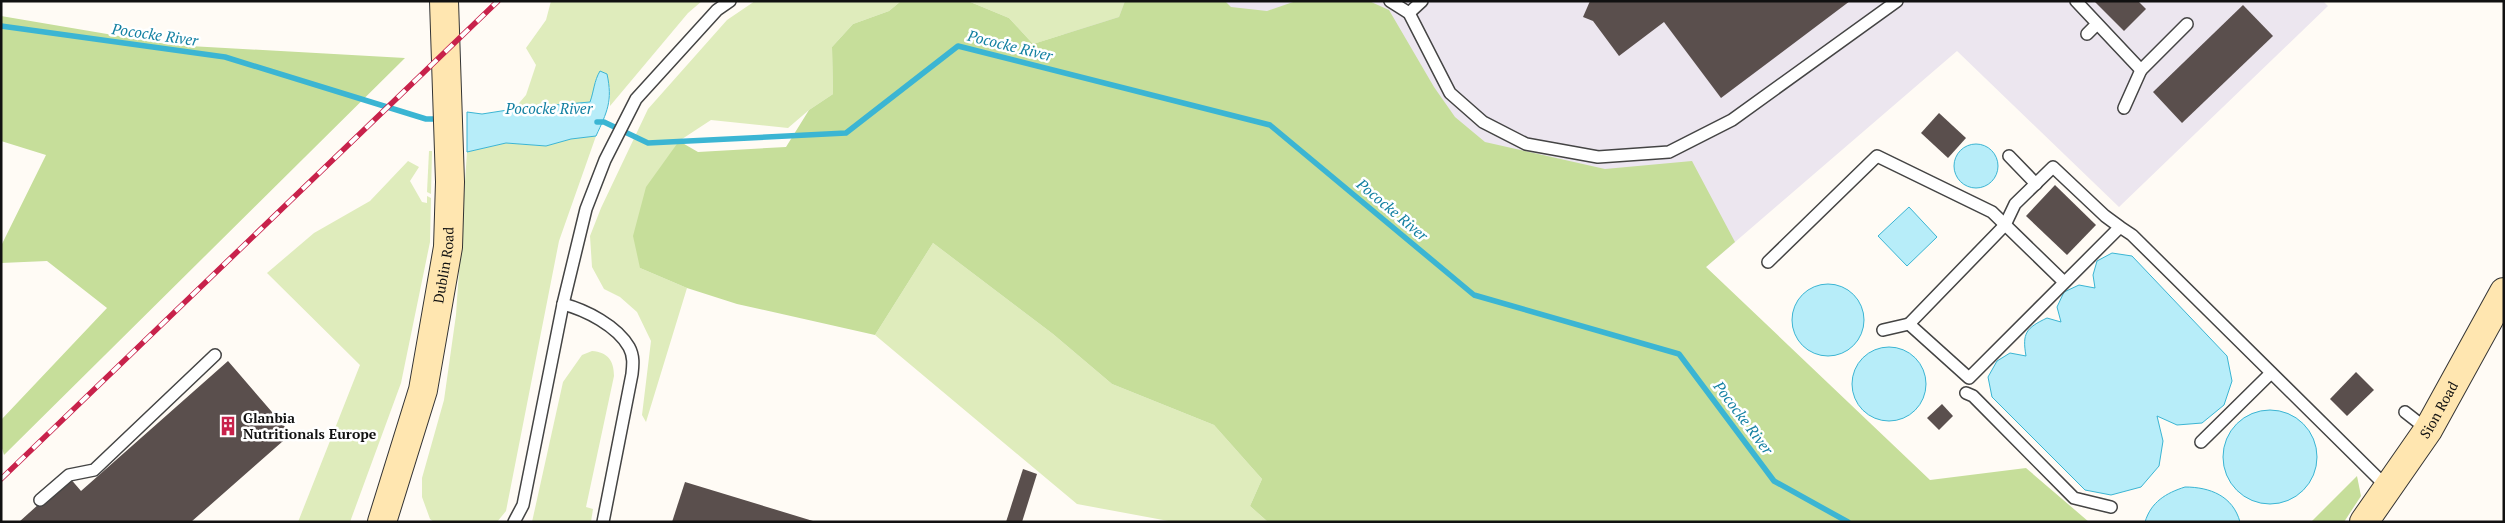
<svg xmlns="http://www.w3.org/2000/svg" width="2505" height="523" viewBox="0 0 2505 523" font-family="'PT Serif',serif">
	<rect width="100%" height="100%" fill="#fffbf5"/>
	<path fill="#ece6ef" d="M971,1H2323L2328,6L2119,207L1957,51L1706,267Z"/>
	<g fill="#dfecbc">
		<path d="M551,1H702L688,13L610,106V87L595,80V91L590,102L555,105L530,114L514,109L526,95L536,65L526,48L546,20Z"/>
		<path d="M755,1H901L889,11L853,24L832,47L833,94L809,110L788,128L711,120L679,141L640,268L687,288L646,422L642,415L651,341L637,312L620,297L604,289L592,267L590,236L601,208L648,109L727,20Z"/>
		<path d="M968,1H1125L1119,17L1033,44L1009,18Z"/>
		<path d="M596,136L559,241L506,511L497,522H434L430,519L422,497V478L444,400L456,315L467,152L506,143L546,146L571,139Z"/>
		<path d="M429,151H432L431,194L427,192Z"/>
		<path d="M408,161L419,167L410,181L422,202L427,203V196L431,198L430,242L401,383L350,522H298L360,365L267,273L314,233L370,201Z"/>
		<path d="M933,243L1053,334L1112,384L1214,425L1262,479L1250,506L1268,522H1174L1077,504L875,335Z"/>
		<path d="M592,351C608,352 614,361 614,376L586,507L593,509L591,522H532L563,382L582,355Z"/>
	</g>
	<g fill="#c6de9a">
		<path d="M901,1H968L1009,18L1033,44L1119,17L1125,1H1225L1231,7L1267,11L1296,1H1369L1389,10L1434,87L1455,117L1485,142L1605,169L1692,161L1735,242L1706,267L1930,480L2026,468L2089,522H1268L1250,506L1262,479L1214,425L1112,384L1053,334L933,243L875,335L737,304L687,288L640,268L633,236L646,187L679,141L698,152L786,147L809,110L833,94L832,47L853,24L889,11Z"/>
		<path d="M1,16L172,45L405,58L4,455L1,445V420L107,308L47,261L1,263V246L46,155L1,141Z"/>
		<path d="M2357,476L2361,496L2344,522H2311Z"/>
	</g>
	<g fill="#b7edf9" stroke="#3bb5d3">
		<path d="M600,71L607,74C613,101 607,112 596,136L571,139L546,146L506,143L467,152V112L482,114L514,109L530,114L555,105L590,102C594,91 594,81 600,71Z"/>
		<circle cx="1976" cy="166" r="22"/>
		<path d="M1909,207L1937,237L1907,266L1878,236Z"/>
		<path d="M2112,253L2132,256L2227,356L2232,381L2224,405L2202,423L2177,425L2157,416L2163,441L2159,466L2141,487L2111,495L2085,490L1992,397L1988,377L1997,361L2010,353L2026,356C2022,333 2026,328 2047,318L2061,322L2057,307L2064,292L2079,285L2095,288L2093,275L2097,261Z"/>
		<circle cx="1828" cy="320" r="36"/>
		<circle cx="1889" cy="384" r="37"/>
		<circle cx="2270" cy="457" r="47"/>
		<path d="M2185,487C2210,487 2233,496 2240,522H2145C2151,502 2166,493 2185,487Z"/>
	</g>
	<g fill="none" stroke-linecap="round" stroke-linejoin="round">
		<g stroke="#3bb5d3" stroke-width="5.5">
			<path d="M1,26L225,57L426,119H440"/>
			<path d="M597,122H604L648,143L846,133L958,46L1270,125L1474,295L1679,354L1774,481L1848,522"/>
		</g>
	</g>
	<g fill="#5a4f4d">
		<path d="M1590,1H1850L1721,98L1664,22L1619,56L1593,21L1583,17Z"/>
		<path d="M2094,1H2138L2146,9L2124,31Z"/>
		<path d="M2243,5L2273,36L2182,123L2153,92Z"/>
		<path d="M1939,113L1966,138L1948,158L1921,133Z"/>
		<path d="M2055,185L2096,225L2067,255L2026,216Z"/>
		<path d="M228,361L291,434L191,522H19L69,477L81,491Z"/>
		<path d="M2356,372L2374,390L2347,416L2330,399Z"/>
		<path d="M1942,404L1953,416L1939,430L1927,418Z"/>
		<path d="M1023,469L1037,474L1022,522H1006Z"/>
		<path d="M685,482L813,521V522H672Z"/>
	</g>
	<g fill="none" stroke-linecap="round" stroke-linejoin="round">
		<defs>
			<g id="lane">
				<path d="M1390,1L1409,13L1450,93L1483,122L1526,144L1598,157L1669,152L1732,120L1897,1"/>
				<path d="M2076,1L2141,70L2187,24"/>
				<path d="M1409,13L1422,1"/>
				<path d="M2087,34L2096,25"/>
				<path d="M2124,108L2141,70"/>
				<path d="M2009,156L2036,184"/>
				<path d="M2120,227L2105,216L2053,167L2015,204L2005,225L1909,324L1969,378L2120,227L2132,235L2388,488"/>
				<path d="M1768,262L1877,156L1992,212L2064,282"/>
				<path d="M563,304C586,310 617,326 629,347C634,356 633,365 632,374L603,522"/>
				<path d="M1883,330L1909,324"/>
				<path d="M1966,393L1973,396L2074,498L2111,507"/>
				<path d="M2405,412L2428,430"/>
				<path d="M2201,442L2271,373"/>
				<path d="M40,500L69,475L94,470L215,355"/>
				<path d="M514,522L523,505L563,304L586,209L605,160L636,99L717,10L730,1"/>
			</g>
			<g id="secondary">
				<path id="s1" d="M382,522L423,390L448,247L450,182L444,1"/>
				<path id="s2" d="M2364,522L2428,430L2504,292"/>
			</g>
		</defs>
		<use href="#lane" stroke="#444" stroke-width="14"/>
		<use href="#secondary" stroke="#333" stroke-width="30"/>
		<use href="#lane" stroke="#fff" stroke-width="11"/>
		<use href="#secondary" stroke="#ffe6b0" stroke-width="28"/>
		<defs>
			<path id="rail" d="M1,479L498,1"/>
		</defs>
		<use href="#rail" stroke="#c8224b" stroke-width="5.5"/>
		<use href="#rail" stroke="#fff" stroke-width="4" stroke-dasharray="11" stroke-linecap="butt"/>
	</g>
	<defs>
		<symbol id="building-bare" viewBox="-9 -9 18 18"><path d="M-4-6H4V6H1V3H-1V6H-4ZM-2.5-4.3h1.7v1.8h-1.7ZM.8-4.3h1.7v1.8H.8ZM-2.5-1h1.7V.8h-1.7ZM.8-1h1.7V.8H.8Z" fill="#c8224b" stroke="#fff" stroke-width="2.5" paint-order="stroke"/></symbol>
	</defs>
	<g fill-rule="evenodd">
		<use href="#building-bare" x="214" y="412" width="28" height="28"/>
	</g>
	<g text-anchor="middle" stroke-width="5" stroke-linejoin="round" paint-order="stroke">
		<g font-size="14" fill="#111" stroke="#fff">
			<text dy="5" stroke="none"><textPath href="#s1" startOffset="265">Dublin Road</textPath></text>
			<text dy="5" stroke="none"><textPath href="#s2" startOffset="135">Sion Road</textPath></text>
		</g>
		<g font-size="14" font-weight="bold" fill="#111" stroke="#fff" text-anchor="start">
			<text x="243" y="423">Glanbia<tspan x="243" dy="16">Nutritionals Europe</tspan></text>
		</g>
		<g font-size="15" font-style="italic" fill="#1380a2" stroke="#fff">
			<text transform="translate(155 35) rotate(8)" y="5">Pococke River</text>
			<text transform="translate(1010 46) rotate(14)" y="5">Pococke River</text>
			<text x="549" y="114">Pococke River</text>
			<text transform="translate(1392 210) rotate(40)" y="5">Pococke River</text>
			<text transform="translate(1743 418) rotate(53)" y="5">Pococke River</text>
		</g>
	</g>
	<rect width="2505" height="523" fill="none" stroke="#111111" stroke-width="5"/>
</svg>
